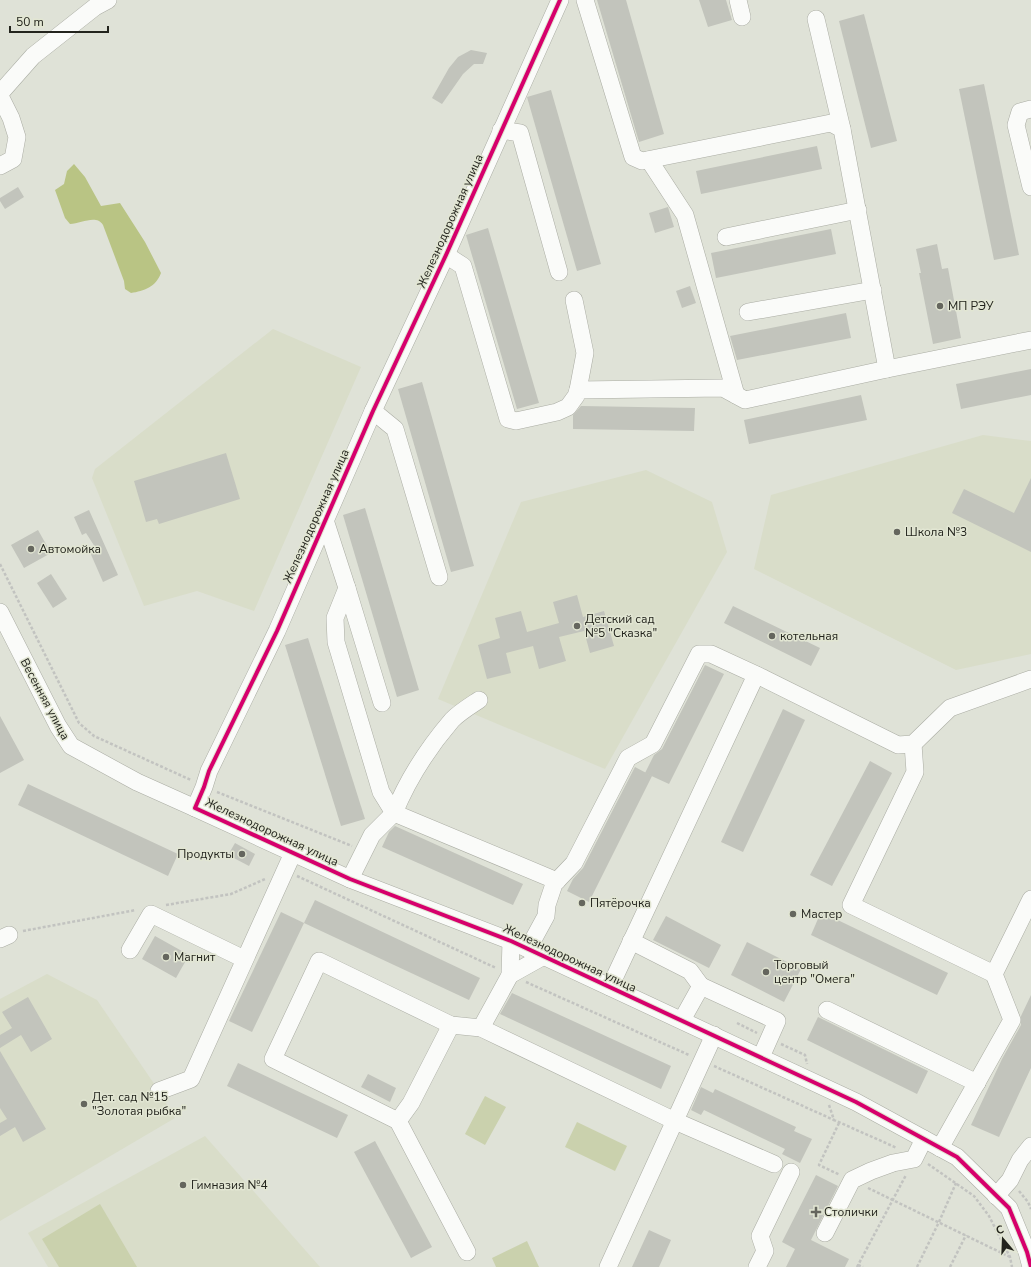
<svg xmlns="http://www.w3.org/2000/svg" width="1031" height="1267" viewBox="0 0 1031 1267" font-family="'Nunito Sans',sans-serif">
	<rect width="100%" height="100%" fill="#dfe2d7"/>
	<g fill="#d9ddc9">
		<path d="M273,329L361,367L254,611L197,591L144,606L92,478L95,469Z"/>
		<path d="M983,435L1031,441V654L956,670L754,569L771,495Z"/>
		<path d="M646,470L712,502L727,552L605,769L438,699L521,502Z"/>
		<path d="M47,974L97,1000L159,1091L175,1118L0,1221V999Z"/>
		<path d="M205,1136L320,1267H48L28,1233Z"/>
	</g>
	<g fill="#cad1ad">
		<path d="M485,1096L506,1107L485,1145L465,1134Z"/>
		<path d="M577,1122L627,1146L615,1171L565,1147Z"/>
		<path d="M100,1204L137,1267H59L42,1239Z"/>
		<path d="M527,1241L539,1267H496L492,1258Z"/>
	</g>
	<path fill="#b9c484" d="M74,164L85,177L101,206L120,203L145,242L161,273C156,287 144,291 131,293L125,289L124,281L103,225C96,214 81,224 70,224L65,218L55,190L64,184L67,171Z"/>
	<g fill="#c2c4bc">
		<path d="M597,0H626L664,134L639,142Z"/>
		<path d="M699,0H726L732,20L708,27Z"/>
		<path d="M864,14L897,141L871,148L839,21Z"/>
		<path d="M471,50L487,53L483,64H474L463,74L442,104L432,98L449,68L458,57Z"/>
		<path d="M984,84L1019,255L994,260L959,89Z"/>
		<path d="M551,90L601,264L577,271L527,97Z"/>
		<path d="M817,146L822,169L701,194L696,171Z"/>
		<path d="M18,187L24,197L5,209L0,201V198Z"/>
		<path d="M668,207L674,227L655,233L649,213Z"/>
		<path d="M488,228L539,403L517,409L466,235Z"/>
		<path d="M831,229L836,254L716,278L711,253Z"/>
		<path d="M937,244L942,269L948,268L961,338L933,344L919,273H921L916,249Z"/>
		<path d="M690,286L696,303L682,308L676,291Z"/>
		<path d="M846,313L851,338L737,360L730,336Z"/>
		<path d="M1031,369V395L961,409L956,384Z"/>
		<path d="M422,382L474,566L451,572L398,389Z"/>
		<path d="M861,395L867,420L749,444L744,420Z"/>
		<path d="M581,406L695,408L694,431L573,429V415Z"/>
		<path d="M226,453L240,499L159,524L157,519L146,522L134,481Z"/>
		<path d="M1031,478V552L952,513L964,489L1014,513Z"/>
		<path d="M365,508L419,690L397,697L343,515Z"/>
		<path d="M89,510L118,575L103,582L89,550L95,547L86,533L82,535L74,517Z"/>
		<path d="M38,530L51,553L24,568L11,545Z"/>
		<path d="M51,574L67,599L53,608L37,583Z"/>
		<path d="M577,595L583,617L604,611L614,646L590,653L584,631L559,637L566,661L539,669L533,646L506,653L511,673L487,679L478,645L500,638L495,618L521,611L527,632L559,623L553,602Z"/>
		<path d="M733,606L820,648L811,666L724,623Z"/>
		<path d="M308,638L365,819L341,826L285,645Z"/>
		<path d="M705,665L724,674L669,784L645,773L654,755L662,749Z"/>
		<path d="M783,709L805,720L743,852L721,842Z"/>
		<path d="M0,716L24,760L0,773Z"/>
		<path d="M870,761L892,773L832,886L810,875Z"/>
		<path d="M635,767L652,776L589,902L567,891L573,879L583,868Z"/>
		<path d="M28,784L178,854L168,876L18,805Z"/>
		<path d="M395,826L523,884L513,905L382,847L389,832Z"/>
		<path d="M235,843L255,854L249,866L228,855Z"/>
		<path d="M315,900L480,978L469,1000L304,923Z"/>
		<path d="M281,912L304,923L252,1032L229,1021Z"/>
		<path d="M821,912L948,973L937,995L811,935Z"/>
		<path d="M666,916L721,945L709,968L653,940Z"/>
		<path d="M155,936L189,955L176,978L142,959Z"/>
		<path d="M747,942L801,969L784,1002L731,975Z"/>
		<path d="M512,993L671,1066L661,1089L500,1014Z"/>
		<path d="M1031,995V1068L999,1137L971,1125L1002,1059L1021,1025V1016Z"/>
		<path d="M28,997L52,1039L31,1052L21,1035L0,1048V1035L12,1028L2,1012Z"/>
		<path d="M818,1017L928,1071L917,1094L807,1040Z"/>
		<path d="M0,1051L46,1129L23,1142L15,1127L0,1136V1123L7,1119L0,1108Z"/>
		<path d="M238,1063L348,1115L337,1138L227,1086Z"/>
		<path d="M368,1074L396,1088L390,1102L361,1087Z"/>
		<path d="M701,1087L713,1093L715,1089L796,1127L794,1131L812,1139L800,1163L782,1154L785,1149L704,1110L701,1115L691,1110Z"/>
		<path d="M375,1141L432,1247L411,1258L354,1152Z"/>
		<path d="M816,1175L838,1186L811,1240L849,1259L845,1267H786L795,1249L782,1242Z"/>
		<path d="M649,1230L671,1240L659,1267H632Z"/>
	</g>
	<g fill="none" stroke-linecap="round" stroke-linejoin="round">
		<defs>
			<g id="minor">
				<path d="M560,0L446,255L373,411L277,631L209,771L204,787L195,808L350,879L511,941L856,1102L957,1157L1009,1208L1027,1252L1031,1267"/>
				<path d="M585,0L633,157L642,161L831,123L842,129L887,369"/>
				<path d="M738,0L742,17"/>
				<path d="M816,19L842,129"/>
				<path d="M0,91L3,90L33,56L95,7L108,0"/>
				<path d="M0,96L11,118L17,137L13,159L0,166"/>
				<path d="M1031,109L1020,112L1016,125L1031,187"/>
				<path d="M501,130L520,133L559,272"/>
				<path d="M649,160L685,215L736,395"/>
				<path d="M726,237L858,210"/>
				<path d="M446,255L463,266L508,419L516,421L557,412L568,407L576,396L578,390L723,388L745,400L887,369L1031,340"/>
				<path d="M574,300L585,353L578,390"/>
				<path d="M748,312L873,290"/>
				<path d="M373,411L395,429L439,577"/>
				<path d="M325,520L347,588L335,618L336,642L381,792L394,813"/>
				<path d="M347,588L382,703"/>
				<path d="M0,612L58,726L71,746L137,782L195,808"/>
				<path d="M913,744L915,772L851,905L994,974"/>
				<path d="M394,813C408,779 428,748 452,720C460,712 470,706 479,700"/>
				<path d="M350,879L372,835L394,813L557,881"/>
				<path d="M0,939L9,935"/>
				<path d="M631,941L690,971L701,986"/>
				<path d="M528,949L546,916L547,905L554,884L574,863L628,758L653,744L699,654H711L763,678L898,745L913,744L950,708L1031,679"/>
				<path d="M130,950L151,914L244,959"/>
				<path d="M510,975L544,956"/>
				<path d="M610,987L756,675"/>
				<path d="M827,1010L977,1083"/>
				<path d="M682,1020L701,986L777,1021L761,1057"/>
				<path d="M481,1028L510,975L511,941"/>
				<path d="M159,1091L191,1079L293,853"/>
				<path d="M398,1121L411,1103L451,1025"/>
				<path d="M940,1148L1012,1020L994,974L1031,899"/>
				<path d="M996,1196L1010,1180L1020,1160L1031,1146"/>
				<path d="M825,1233L852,1180L871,1171L893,1163L914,1159L924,1139"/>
				<path d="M467,1252L398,1121L273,1059L319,961L451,1025L481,1028L675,1121L774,1164"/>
				<path d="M608,1267L714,1035"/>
				<path d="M757,1267L765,1251L760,1236L791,1172"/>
			</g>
		</defs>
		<use href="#minor" stroke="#aaaca3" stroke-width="18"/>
		<g stroke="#c2c3c0" stroke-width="2.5" stroke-dasharray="3 2" stroke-linecap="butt">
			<path d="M0,564L79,723L94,736L191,780"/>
			<path d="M217,792L352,846"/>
			<path d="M297,876L496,968"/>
			<path d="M166,905L231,894L265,879"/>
			<path d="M23,931L136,910"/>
			<path d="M526,982L689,1055"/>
			<path d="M737,1023L757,1033"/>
			<path d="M781,1044L805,1055L807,1064"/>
			<path d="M714,1066L834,1120"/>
			<path d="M829,1105L834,1120L897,1148"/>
			<path d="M839,1123L819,1165L840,1175"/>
			<path d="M928,1164L974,1196L989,1216L1010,1257L1012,1267"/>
			<path d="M868,1188L1010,1257"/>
			<path d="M1019,1191L1028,1202L1031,1209"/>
			<path d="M858,1265L863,1267"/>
			<path d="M857,1267L906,1175"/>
			<path d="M917,1267L939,1222L956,1183"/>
			<path d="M950,1267L966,1235"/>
		</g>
		<use href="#minor" stroke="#fafbf9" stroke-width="17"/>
		<defs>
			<path id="cycleway" d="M560,0L446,255L373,411L277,631L209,771L204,787L195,808L350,879L511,941L856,1102L957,1157L1009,1208L1027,1252L1031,1267"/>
		</defs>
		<use href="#cycleway" stroke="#e2e6d3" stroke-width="6"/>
		<use href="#cycleway" stroke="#d6006c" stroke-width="4"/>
	</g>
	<g fill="#65665e" stroke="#e2e6d3" stroke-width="1.5">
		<circle cx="940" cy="306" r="4"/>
		<circle cx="897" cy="532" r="4"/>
		<circle cx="31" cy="549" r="4"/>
		<circle cx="577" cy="626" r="4"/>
		<circle cx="772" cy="636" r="4"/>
		<circle cx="242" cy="854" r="4"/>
		<circle cx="582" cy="903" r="4"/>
		<circle cx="793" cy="914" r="4"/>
		<circle cx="166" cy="957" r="4"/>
		<circle cx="766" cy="972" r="4"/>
		<circle cx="84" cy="1104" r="4"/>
		<circle cx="183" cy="1185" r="4"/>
		<path d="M814 1206h4v4h4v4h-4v4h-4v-4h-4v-4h4z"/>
	</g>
	<g text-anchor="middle" stroke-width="3" stroke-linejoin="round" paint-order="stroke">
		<g font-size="12" fill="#23241d" stroke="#e2e6d3">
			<text transform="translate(450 221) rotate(-66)" y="4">Железнодорожная улица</text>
			<text transform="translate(316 516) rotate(-66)" y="4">Железнодорожная улица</text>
			<text transform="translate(45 699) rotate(62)" y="4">Весенняя улица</text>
			<text transform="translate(272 832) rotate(25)" y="4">Железнодорожная улица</text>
			<text transform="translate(570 958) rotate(25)" y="4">Железнодорожная улица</text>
		</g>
		<g font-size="12" fill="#23241d" stroke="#e2e6d3" text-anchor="start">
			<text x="948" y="310">МП РЭУ</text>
			<text x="905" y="536">Школа №3</text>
			<text x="39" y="553">Автомойка</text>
			<text x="585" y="623">Детский сад<tspan x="585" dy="14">№5 "Сказка"</tspan></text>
			<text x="780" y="640">котельная</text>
			<text x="234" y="858" text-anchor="end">Продукты</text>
			<text x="590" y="907">Пятёрочка</text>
			<text x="801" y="918">Мастер</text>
			<text x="174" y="961">Магнит</text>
			<text x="774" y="969">Торговый<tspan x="774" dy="14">центр "Омега"</tspan></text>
			<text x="92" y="1101">Дет. сад №15<tspan x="92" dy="14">"Золотая рыбка"</tspan></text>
			<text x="191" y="1189">Гимназия №4</text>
			<text x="824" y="1216">Столички</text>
		</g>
	</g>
	<g transform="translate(1003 1239) rotate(341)" stroke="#e2e6d3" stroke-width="3" paint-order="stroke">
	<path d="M0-3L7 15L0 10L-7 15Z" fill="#23241d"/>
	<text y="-6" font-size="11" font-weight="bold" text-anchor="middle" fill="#23241d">С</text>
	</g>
	<path d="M10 26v6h98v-6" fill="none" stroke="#23241d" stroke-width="2"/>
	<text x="16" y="26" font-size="12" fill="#23241d" stroke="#e2e6d3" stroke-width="3" paint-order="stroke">50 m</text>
</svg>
